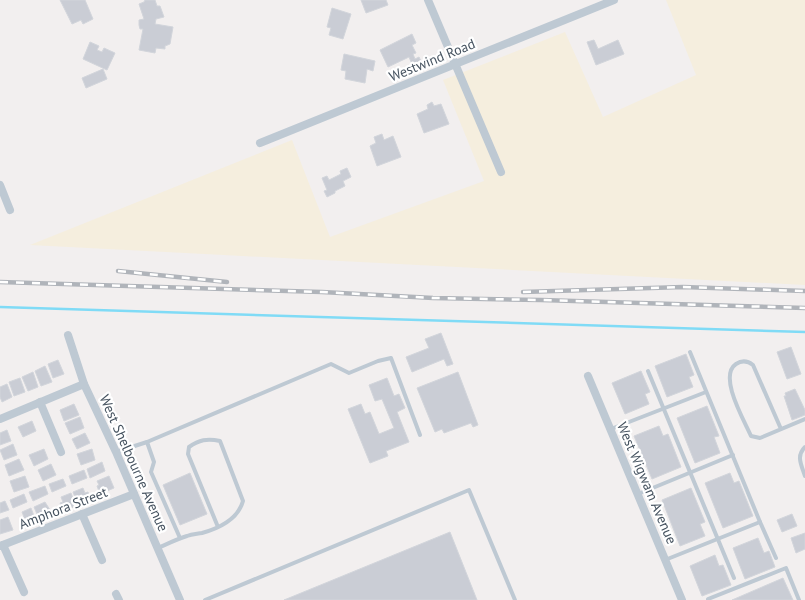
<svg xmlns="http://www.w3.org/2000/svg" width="805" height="600" viewBox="0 0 805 600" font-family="'PT Sans',sans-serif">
	<rect width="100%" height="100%" fill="#f2efef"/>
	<path fill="#f5eede" d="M666,0H805V285L30,245L292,140L330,237L484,181L443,80L565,32L603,117L696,75Z"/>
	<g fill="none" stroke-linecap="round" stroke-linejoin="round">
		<path stroke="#80dbf6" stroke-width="2.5" d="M0,307L805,332"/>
	</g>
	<g fill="#cacdd5" stroke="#d2d5db">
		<path d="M60,0H85L93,19L83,24L81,20L72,24Z"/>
		<path d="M145,0H155L157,6H160L164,17L156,19L155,24L173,27L170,44L165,46V49L156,48L155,53L139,50L143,29H140L139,25V20L144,19L139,4L144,2Z"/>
		<path d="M361,0H386L388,5L366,13Z"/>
		<path d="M332,8L351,14L343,39L329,35L331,28L327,27Z"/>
		<path d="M412,34L416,43L412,45L416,53L413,54L415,59L419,57L423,65L414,69L409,57L388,67L380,50Z"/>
		<path d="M594,40L598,49L618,40L624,54L596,65L587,42Z"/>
		<path d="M90,42L99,46L97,50L102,52L104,48L115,53L107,70L83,59Z"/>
		<path d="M344,54L375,61L373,71L367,69L365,83L345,79L346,71L341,70Z"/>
		<path d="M103,69L107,79L86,88L82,78Z"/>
		<path d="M432,102L434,106L441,104L449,124L424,133L417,114L428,109L427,105Z"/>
		<path d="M382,134L384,140L393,136L401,157L377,166L370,146L376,143L374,137Z"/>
		<path d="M347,168L351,177L343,181L345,186L335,191V193L327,197L324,191L327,190L322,178L327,176L329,180L341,174L340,171Z"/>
		<path d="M441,333L453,364L447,366L444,359L412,372L406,357L429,348L425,339Z"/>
		<path d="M791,347L801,374L787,379L777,352Z"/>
		<path d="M686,354L694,375L689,377L693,387L667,397L655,366Z"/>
		<path d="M58,360L64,374L53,378L48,364Z"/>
		<path d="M45,366L52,382L41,386L35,371Z"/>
		<path d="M641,371L650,392L645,394L649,404L625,414L612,383Z"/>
		<path d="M33,372L38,387L28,391L22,377Z"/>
		<path d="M458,372L478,425L473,427L471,423L444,433L442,429L435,432L417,388Z"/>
		<path d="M20,378L25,392L14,396L9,382Z"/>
		<path d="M387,378L394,396L399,394L405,408L397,412L409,442L386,451L388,456L370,463L348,409L361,404L365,414L370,412L379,434L394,428L382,399L375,401L369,385Z"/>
		<path d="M7,384L12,397L2,402L0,397V387Z"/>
		<path d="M795,389L805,410V415L792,420L784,396H786L785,393Z"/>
		<path d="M74,404L79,415L64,421L60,410Z"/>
		<path d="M707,406L719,436L714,437L720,453L695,463L677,418Z"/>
		<path d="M80,417L84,428L70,434L65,423Z"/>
		<path d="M32,421L36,431L23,437L18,427Z"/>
		<path d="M659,426L663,436L668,434L681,467L652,479L634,436Z"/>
		<path d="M7,430L11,441L0,445V433Z"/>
		<path d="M85,433L90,443L77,449L72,439Z"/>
		<path d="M13,444L17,455L4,460L0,450Z"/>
		<path d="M44,449L48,459L34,466L29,455Z"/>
		<path d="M92,449L95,460L81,465L77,454Z"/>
		<path d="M19,459L24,470L9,476L5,465Z"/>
		<path d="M102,462L105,471L90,478L87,469Z"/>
		<path d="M51,464L56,475L43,481L38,470Z"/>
		<path d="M84,470L87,478L72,484L69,476Z"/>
		<path d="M190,473L207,514L180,525L163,485Z"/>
		<path d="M730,473L734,483L739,481L753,516L723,528L705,483Z"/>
		<path d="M25,476L29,487L14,492L10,481Z"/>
		<path d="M109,476L114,488L100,494L97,486L99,485L97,481Z"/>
		<path d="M63,479L66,486L52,492L49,484Z"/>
		<path d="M45,486L48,494L33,501L29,492Z"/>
		<path d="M83,488L85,493L88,492L91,500L78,505L73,492Z"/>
		<path d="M691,488L705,522L700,524L705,536L680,546L662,500Z"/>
		<path d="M71,493L76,506L63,511L60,503L63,502L61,497Z"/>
		<path d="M24,494L27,502L13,508L10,500Z"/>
		<path d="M5,501L9,510L0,513V503Z"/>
		<path d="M45,502L52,513L39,519L34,507Z"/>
		<path d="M31,508L36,521L24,526L20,518L24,517L22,512Z"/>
		<path d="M792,514L797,526L782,532L777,520Z"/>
		<path d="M8,517L13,530L0,534V520Z"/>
		<path d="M450,532L477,600H284Z"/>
		<path d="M805,533V549L796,553L791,538Z"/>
		<path d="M758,538L764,553L769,551L775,567L745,579L733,548Z"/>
		<path d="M715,555L719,566L723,565L731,585L702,596L690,566Z"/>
		<path d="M783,578L793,600H732Z"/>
	</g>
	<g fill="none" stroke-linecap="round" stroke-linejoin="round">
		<g stroke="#bec9d3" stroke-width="4">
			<path d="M690,352L760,522"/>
			<path d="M648,371L734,578"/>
			<path d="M611,429L706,392"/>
			<path d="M781,429L753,365C748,361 742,360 736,364C718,376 744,420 751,436L760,438L805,419"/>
			<path d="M147,442L331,364L349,373L378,361L391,358L420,435"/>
			<path d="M805,447C796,456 801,464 805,476"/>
			<path d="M116,452L147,442L154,462L151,472L180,538"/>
			<path d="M638,494L733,455"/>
			<path d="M158,548C167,544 177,539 187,536C192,534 197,534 202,533C220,528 238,519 243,501L220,441C207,438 199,440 189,447L188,454L218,527"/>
			<path d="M665,560L760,522L776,558"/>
			<path d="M205,600L469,490L515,600"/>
			<path d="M708,600V599L786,568L799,600"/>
		</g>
		<g stroke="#bec9d3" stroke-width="8">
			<path d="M428,0L501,172"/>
			<path d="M260,143L614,0"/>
			<path d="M0,185L10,210"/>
			<path d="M68,335L84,384L116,452L180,600"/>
			<path d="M588,376L682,600"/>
			<path d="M40,402L61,452"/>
			<path d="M0,419L84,384"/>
			<path d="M82,514L102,560"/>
			<path d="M3,545L24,592"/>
			<path d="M0,546L134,494"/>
			<path d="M116,594L119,600"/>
		</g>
		<defs>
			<g id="rail">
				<path d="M118,271L227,282"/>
				<path d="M0,282L322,292L433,298L541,300L805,308"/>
				<path d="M523,292L683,287L805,291"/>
			</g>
		</defs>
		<use href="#rail" stroke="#b0b4ba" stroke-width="4.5"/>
		<use href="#rail" stroke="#fff" stroke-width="2.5" stroke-dasharray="8" stroke-linecap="butt"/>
	</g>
	<g text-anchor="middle" stroke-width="4.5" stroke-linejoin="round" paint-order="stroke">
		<g font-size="14" fill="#45525f" stroke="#fff">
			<text transform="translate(432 60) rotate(-22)" y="5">Westwind Road</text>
			<text transform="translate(134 463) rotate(66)" y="5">West Shelbourne Avenue</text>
			<text transform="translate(647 483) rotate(67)" y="5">West Wigwam Avenue</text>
			<text transform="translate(63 508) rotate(-21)" y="5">Amphora Street</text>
		</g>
	</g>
</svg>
